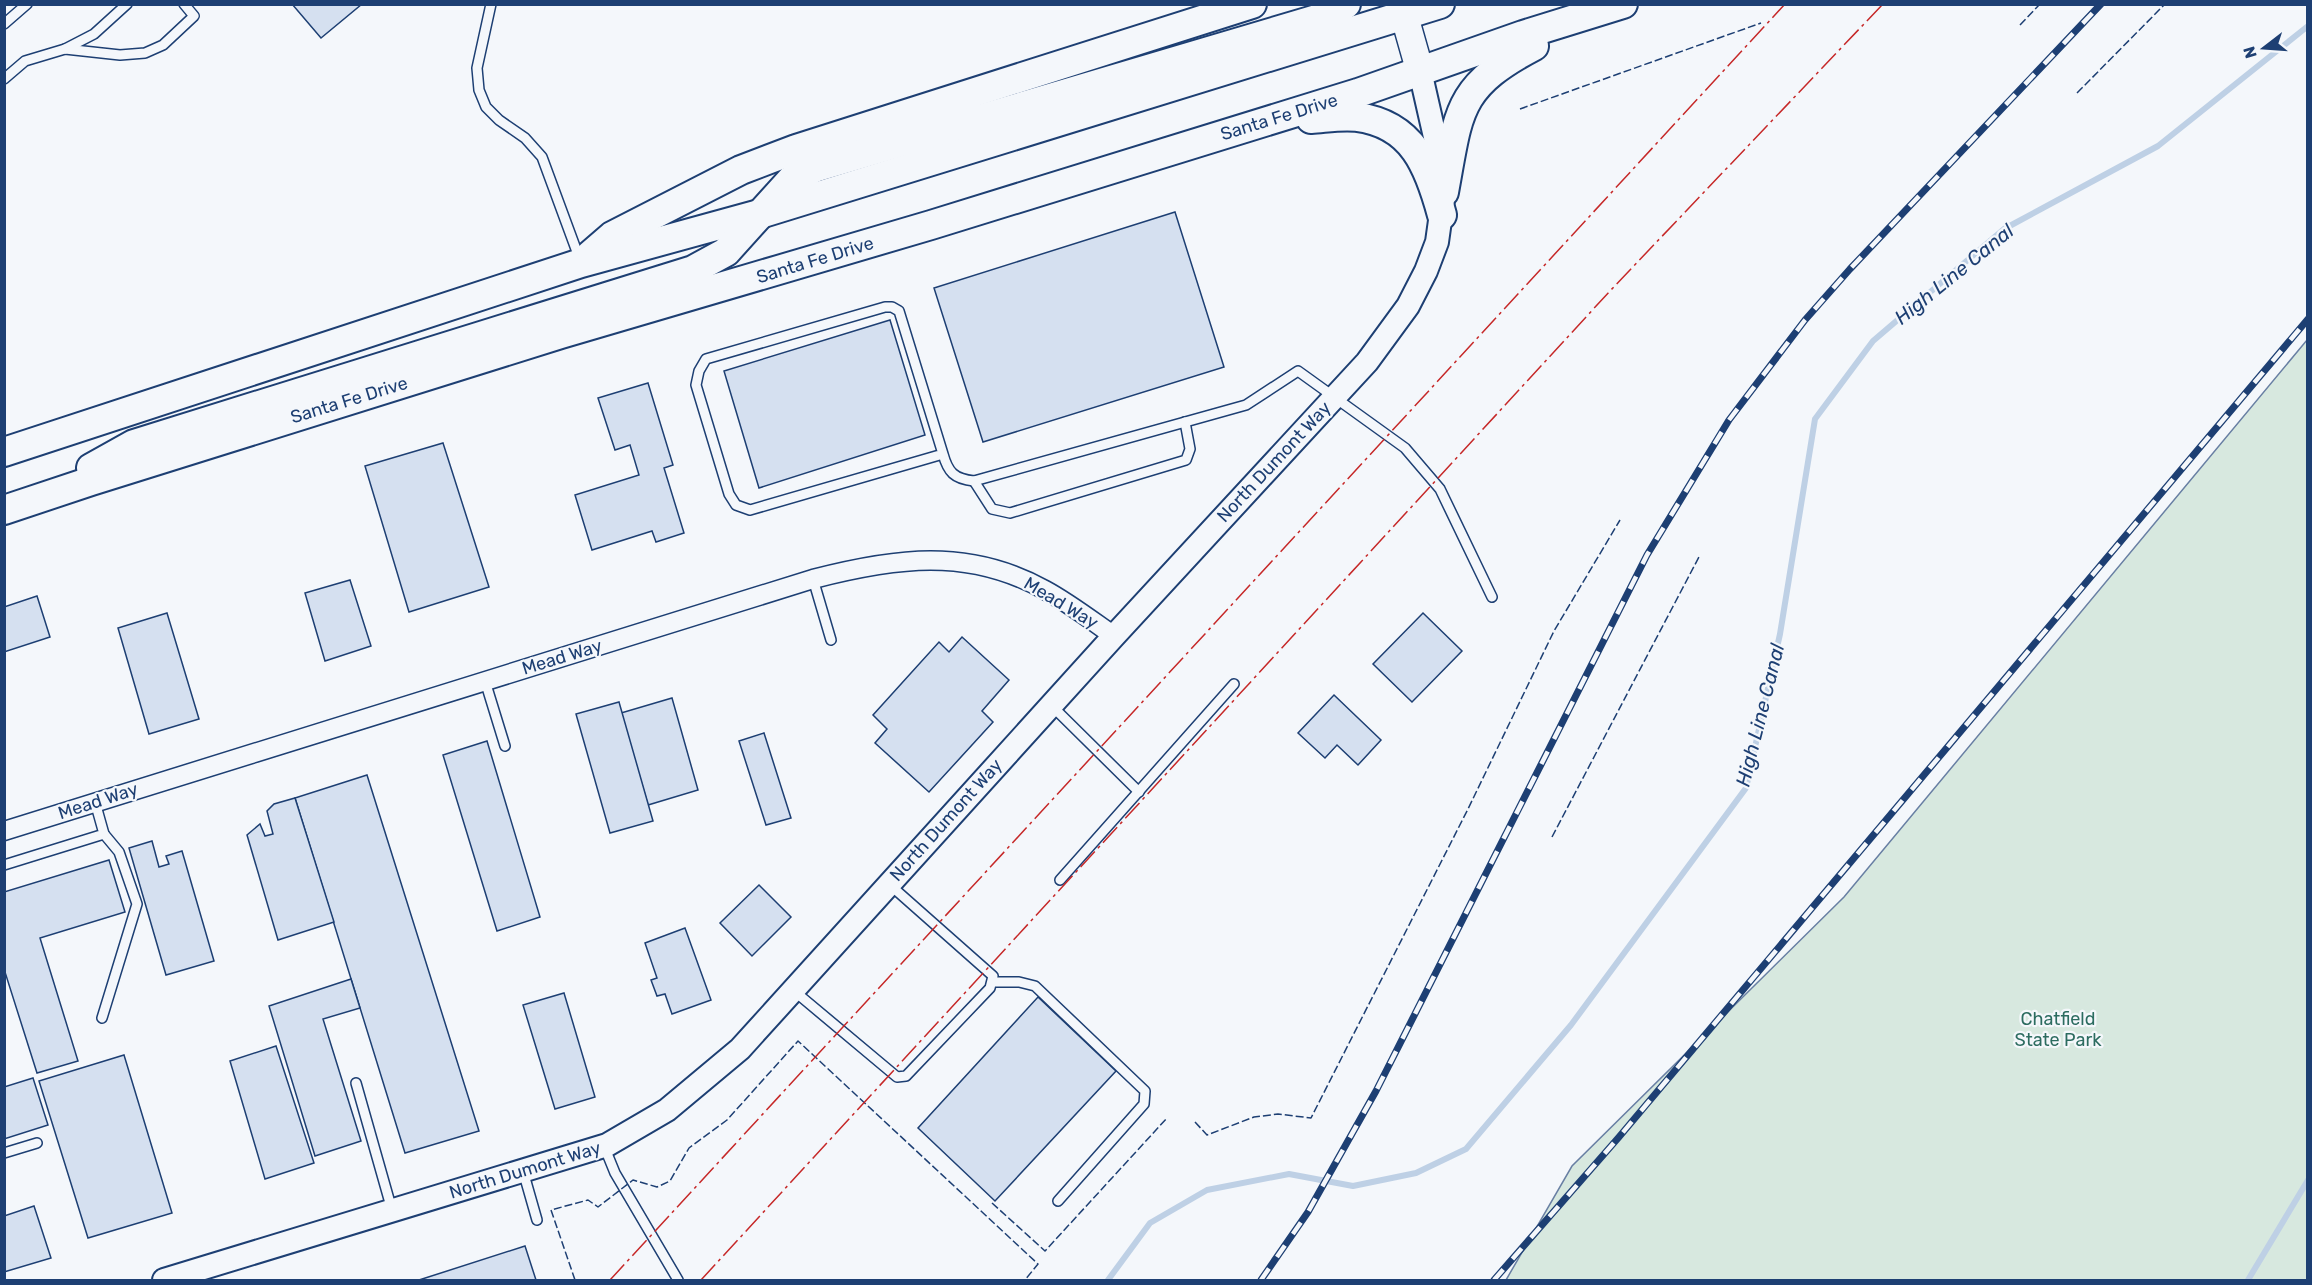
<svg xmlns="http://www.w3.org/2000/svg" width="2312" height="1285" viewBox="0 0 2312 1285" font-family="Rubik,sans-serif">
	<rect width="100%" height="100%" fill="#f4f7fb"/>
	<path fill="#d7e8df" stroke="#687fa3" stroke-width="1.5" d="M2307,340V1280H1506L1572,1166L1844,897Z"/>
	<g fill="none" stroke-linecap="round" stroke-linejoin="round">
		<g stroke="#bed0e5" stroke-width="6">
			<path d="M1108,1280L1150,1223L1207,1190L1289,1174L1353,1186L1416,1173L1466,1149L1571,1025L1746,788L1780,634L1815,419L1873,341L2004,229L2158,146L2308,26"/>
			<path d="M2248,1280L2308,1180"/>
		</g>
	</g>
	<g fill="#d5e0f0" stroke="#1d3f73" stroke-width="1.5">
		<path d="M292,4H362L321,38Z"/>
		<path d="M1175,212L1224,367L983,442L934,288Z"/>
		<path d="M890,320L925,435L759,488L724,371Z"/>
		<path d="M648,383L673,465L664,468L684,533L656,542L652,531L592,550L575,495L639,475L630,445L615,450L598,398Z"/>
		<path d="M443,443L489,587L409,612L365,466Z"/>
		<path d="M350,580L371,646L325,661L305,593Z"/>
		<path d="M37,596L50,637L4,652V607Z"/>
		<path d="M167,613L199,719L149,734L118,628Z"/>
		<path d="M1423,613L1462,651L1412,702L1373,664Z"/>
		<path d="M962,637L1009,680L982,711L993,722L929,792L875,743L887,729L873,715L939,642L949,652Z"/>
		<path d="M1334,695L1381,740L1358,765L1337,745L1325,758L1298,733Z"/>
		<path d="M672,698L698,790L648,805L621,713Z"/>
		<path d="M619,702L653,821L610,833L576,714Z"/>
		<path d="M764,733L791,818L766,825L739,741Z"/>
		<path d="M487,741L540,917L497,931L443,755Z"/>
		<path d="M367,775L479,1131L405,1153L295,798Z"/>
		<path d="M295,798L334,922L278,940L247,835L260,824L265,836L273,834L267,811L274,804Z"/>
		<path d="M152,841L159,867L169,864L166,856L182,851L214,961L166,975L129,848Z"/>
		<path d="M109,860L125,912L40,938L78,1061L37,1073L4,969V892Z"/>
		<path d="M759,885L791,917L752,956L720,923Z"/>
		<path d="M685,928L711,1000L672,1014L665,994L657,996L651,980L657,978L645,943Z"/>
		<path d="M351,979L360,1008L323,1019L361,1141L315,1156L269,1006Z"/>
		<path d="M564,993L595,1097L555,1109L523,1005Z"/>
		<path d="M1038,997L1116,1071L995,1201L918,1128Z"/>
		<path d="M276,1046L314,1163L265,1179L230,1061Z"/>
		<path d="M124,1055L172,1213L88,1238L39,1081Z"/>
		<path d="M33,1078L48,1125L4,1139V1087Z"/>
		<path d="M34,1206L51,1258L4,1272V1216Z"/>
		<path d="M525,1246L536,1280H419Z"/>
	</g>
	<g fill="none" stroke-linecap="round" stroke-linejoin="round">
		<defs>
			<g id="service">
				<path d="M491,4L477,68L479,90L486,107L499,120L525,138L542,157L580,260"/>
				<path d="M4,24L27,4"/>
				<path d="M65,49L94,34L127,4"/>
				<path d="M4,79L25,61L65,49L120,55L145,53L163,45L194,16L184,4"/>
				<path d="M943,454L750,510L736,505L729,494L696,385L699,371L706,359L885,307H892L899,311L943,454C948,472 954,479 974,481L1246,405L1298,371L1405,448L1440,489L1492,597"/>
				<path d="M974,481L992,509L1010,513L1186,460L1190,449L1185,422"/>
				<path d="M813,579L831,640"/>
				<path d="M485,681L505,746"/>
				<path d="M1051,705L1139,792"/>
				<path d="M4,865L104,834L95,802"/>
				<path d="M1060,880L1234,684"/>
				<path d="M993,982H1019L1035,986L1145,1091L1144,1104L1058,1201"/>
				<path d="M793,990L897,1077L906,1076L990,988L993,976L889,884"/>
				<path d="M102,1018L137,904L119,852L104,834"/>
				<path d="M356,1083L392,1210"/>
				<path d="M604,1146L615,1173L678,1280"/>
				<path d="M4,1153L37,1143"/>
				<path d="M523,1171L537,1220"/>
			</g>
			<path id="minor" d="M4,831L813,579C894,558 968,547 1045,590C1069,603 1091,620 1114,636"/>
			<path id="tertiary" d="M164,1280L607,1145L667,1110L740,1049L1114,636L1367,362L1408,306L1426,271L1437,242L1444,192L1440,159L1420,71"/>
			<path id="primary" d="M1401,4L1420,71"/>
			<g id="trunk">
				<path d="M1311,119C1326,118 1343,115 1357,117C1413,124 1429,167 1442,215"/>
				<path d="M1444,192C1459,111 1456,87 1534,46"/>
				<path d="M590,255L612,236L741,170L796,149L1252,4"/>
				<path d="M4,452L581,263L763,213L1440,4"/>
				<path d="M91,468L134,444L693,270L726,252L792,179L817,167L1317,19L1338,10L1346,4"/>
				<path d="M4,510L91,481L561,334L931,225L1358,93L1523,35L1623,4"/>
			</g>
		</defs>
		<use href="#service" stroke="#1d3f73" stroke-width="12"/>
		<use href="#minor" stroke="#1d3f73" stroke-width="21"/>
		<use href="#tertiary" stroke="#1d3f73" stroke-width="26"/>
		<use href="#primary" stroke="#1d3f73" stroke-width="30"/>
		<use href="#trunk" stroke="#1d3f73" stroke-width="32"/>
		<use href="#service" stroke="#f4f7fb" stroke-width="9"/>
		<use href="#minor" stroke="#f4f7fb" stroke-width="18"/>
		<use href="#tertiary" stroke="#f4f7fb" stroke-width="22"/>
		<use href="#primary" stroke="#f4f7fb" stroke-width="27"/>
		<use href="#trunk" stroke="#f4f7fb" stroke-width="28"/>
		<defs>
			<g id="rail">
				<path d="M1261,1280L1308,1212L1376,1091L1647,555L1729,420L1805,320L1850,269L2101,4"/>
				<path d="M1494,1280L1619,1137L2308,319"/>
			</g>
		</defs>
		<use href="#rail" stroke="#1d3f73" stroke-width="7"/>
		<use href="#rail" stroke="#f4f7fb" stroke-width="4.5" stroke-dasharray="14" stroke-linecap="butt"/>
		<g stroke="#1d3f73" stroke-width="1.5" stroke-dasharray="8 3" stroke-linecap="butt">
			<path d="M2020,25L2040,4"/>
			<path d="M2077,93L2165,4"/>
			<path d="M1520,109L1761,23"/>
			<path d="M1552,837L1700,555"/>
			<path d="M1195,1122L1207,1135L1254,1117L1278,1114L1311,1118L1468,809L1554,631L1620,520"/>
			<path d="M992,1203L1045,1251L1167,1118"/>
			<path d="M575,1280L551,1210L588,1200L598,1207L633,1180L657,1187L670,1181L689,1148L727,1120L798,1041L1038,1264L1025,1280"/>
		</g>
		<g stroke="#c62828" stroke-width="1.5" stroke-dasharray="21 4.5 3 4.5" stroke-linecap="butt">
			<path d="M610,1280L1785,4"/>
			<path d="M701,1280L1609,292L1883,4"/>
		</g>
	</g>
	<g text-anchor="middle" stroke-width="4.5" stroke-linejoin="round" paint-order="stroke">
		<g font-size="18" fill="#1d3f73" stroke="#f4f7fb">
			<text transform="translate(1279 117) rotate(-17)" y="6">Santa Fe Drive</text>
			<text transform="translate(815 260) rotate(-17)" y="6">Santa Fe Drive</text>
			<text transform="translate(349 400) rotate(-17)" y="6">Santa Fe Drive</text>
			<text transform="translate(1274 462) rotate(-47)" y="6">North Dumont Way</text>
			<text transform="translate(1061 603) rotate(31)" y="6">Mead Way</text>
			<text transform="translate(562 657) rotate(-17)" y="6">Mead Way</text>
			<text transform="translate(98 801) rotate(-18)" y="6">Mead Way</text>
			<text transform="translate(946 820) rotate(-48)" y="6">North Dumont Way</text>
			<text transform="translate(525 1170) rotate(-17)" y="6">North Dumont Way</text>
		</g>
		<g font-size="18" fill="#2c6c60" stroke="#f4f7fb">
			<text x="2058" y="1025">Chatfield<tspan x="2058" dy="21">State Park</tspan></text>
		</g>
		<g font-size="20" font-style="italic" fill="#1d3f73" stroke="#f4f7fb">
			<text transform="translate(1954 274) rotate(-39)" y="7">High Line Canal</text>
			<text transform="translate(1760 715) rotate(-76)" y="7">High Line Canal</text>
		</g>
	</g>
	<rect width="2312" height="1285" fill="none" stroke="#1d3f73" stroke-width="12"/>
	<g transform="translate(2264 48) rotate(253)" stroke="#f4f7fb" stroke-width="4.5" paint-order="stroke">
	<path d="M0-4.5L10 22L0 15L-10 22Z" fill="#1d3f73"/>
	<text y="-9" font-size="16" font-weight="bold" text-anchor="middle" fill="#1d3f73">N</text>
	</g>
</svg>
